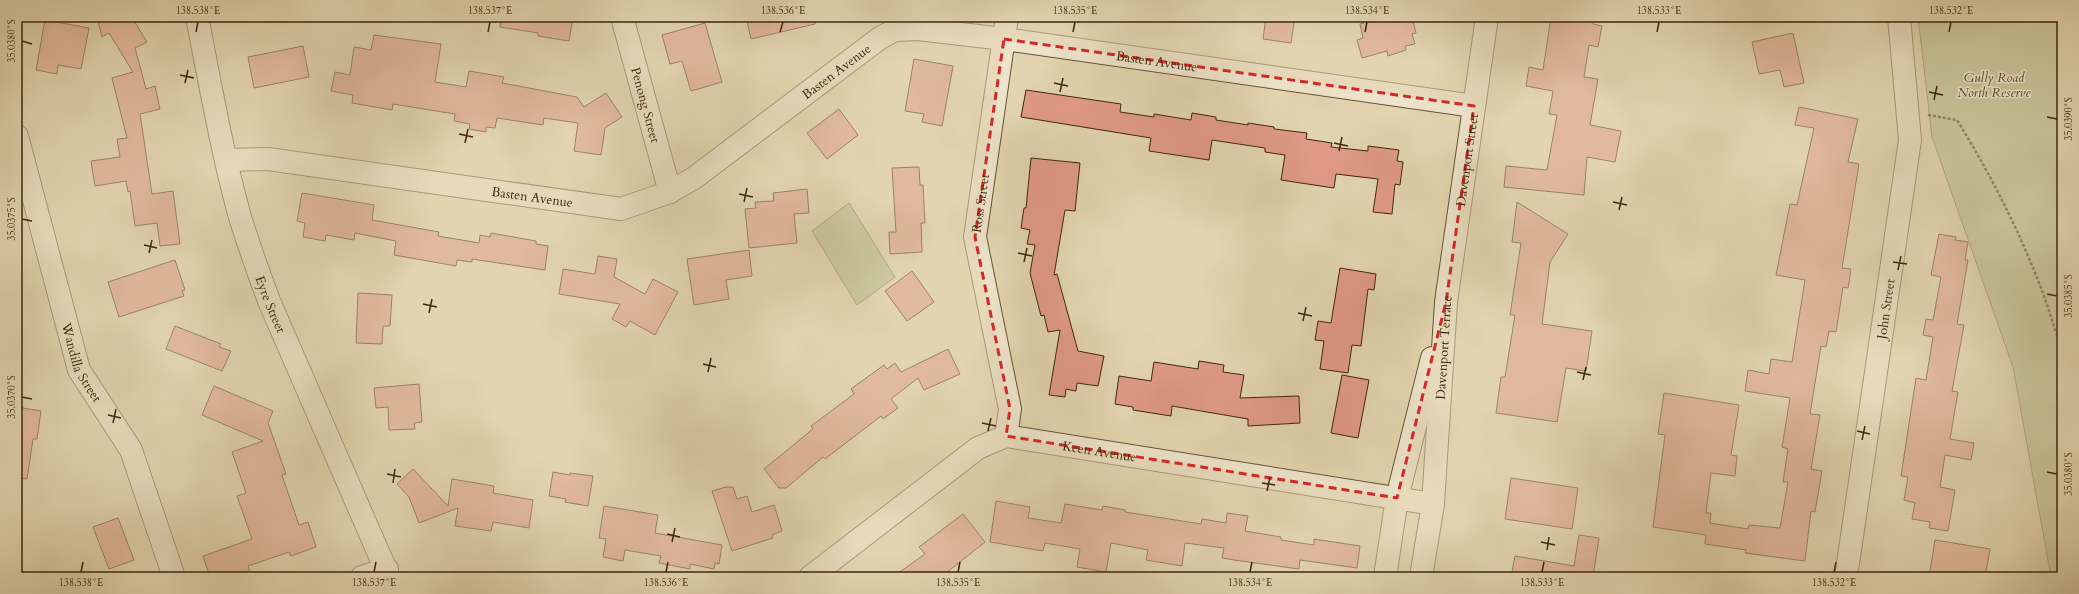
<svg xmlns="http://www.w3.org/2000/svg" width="2079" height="594" viewBox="0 0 2079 594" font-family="Cardo,serif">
	<rect width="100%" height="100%" fill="#e1d4ae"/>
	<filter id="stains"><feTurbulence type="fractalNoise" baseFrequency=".005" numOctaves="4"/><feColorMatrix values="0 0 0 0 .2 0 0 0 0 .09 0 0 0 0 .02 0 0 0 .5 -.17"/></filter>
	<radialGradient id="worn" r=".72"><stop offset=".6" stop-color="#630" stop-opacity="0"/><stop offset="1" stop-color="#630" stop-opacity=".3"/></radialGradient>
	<g fill="#b1bd8c" stroke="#78724c">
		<path d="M1918,17H2062V577H2051L2013,367L1932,137Z"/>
		<path d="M849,203L895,277L857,305L812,231Z"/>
	</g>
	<g fill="#e09a85" stroke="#3f270c">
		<path d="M97,17H135L133,19L147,42L135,48L146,89L155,86L160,109L140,114L152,194L173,191L180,244L160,246L157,223L135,226L130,191L128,192L126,181L95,186L91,161L120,157L117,139L127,138L112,78L133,72L109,33L102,37Z"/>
		<path d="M501,17H573L569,41L538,36V33L500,27Z"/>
		<path d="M746,17H815V24L751,39Z"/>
		<path d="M1266,17H1295L1291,43L1263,39Z"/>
		<path d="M1386,17H1412L1416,33L1412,34L1415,44L1405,46L1406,50L1388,56L1387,51L1362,58L1357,40L1363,38L1360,24Z"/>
		<path d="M1551,17H1594L1593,24L1602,26L1598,47L1589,45L1584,77L1598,79L1590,125L1621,131L1615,162L1587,157L1584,195L1504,187L1506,166L1547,170L1557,115L1549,114L1553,91L1526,86L1529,67L1543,70Z"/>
		<path d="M45,20L89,28L81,69L58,65L57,74L36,70Z"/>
		<path d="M705,23L722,82L691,91L682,61L670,64L662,35Z"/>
		<path d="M1793,33L1804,83L1784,87L1780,70L1759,74L1752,42Z"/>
		<path d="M374,35L441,44L435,82L466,87L469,71L504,77L502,83L577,97L584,107L606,93L622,117L605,128L601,155L574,151L578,123L544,118L543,125L497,118L495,128L486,127V132L469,129L470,124L454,121L455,114L393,104L392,110L352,103L353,95L331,91L335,72L350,75L354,47L371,50Z"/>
		<path d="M303,46L309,77L254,88L248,57Z"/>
		<path d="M914,59L953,66L942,126L922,122L924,114L905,111Z"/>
		<path d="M1026,90L1121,104L1120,112L1154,117V114L1191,120L1192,113L1216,117V120L1248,125V123L1274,127V129L1307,133L1306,139L1332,143L1331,147L1368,151V146L1399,150L1397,161L1403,162L1400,185L1395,184L1392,214L1373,212L1378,179L1336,174L1334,188L1281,180L1285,155L1265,152V148L1212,140L1209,160L1149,151L1151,138L1021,117Z"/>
		<path d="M1799,107L1858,119L1848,162L1859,164L1842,268L1851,269L1848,288L1843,287L1836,332L1829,331L1826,347L1821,346L1810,414L1820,415L1811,469L1822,471L1815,512L1811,511L1805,561L1745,553L1746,550L1705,544L1706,535L1653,527L1665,435L1658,434L1664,393L1739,405L1731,455L1737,456L1735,476L1711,473L1706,513H1711L1710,523L1748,529L1749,525L1780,528L1788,482H1783L1788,449L1782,447L1790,398L1745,391L1748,370L1769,374L1771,359L1792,362L1805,280L1776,275L1790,204L1797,205L1814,128L1795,125Z"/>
		<path d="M839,109L858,135L827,159L807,133Z"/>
		<path d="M1031,158L1080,163L1075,211L1065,210L1054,275L1057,274L1078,351L1104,356L1098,386L1077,383L1076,391L1066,389L1065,397L1049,395L1060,330L1048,332L1044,315L1041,316L1030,273L1035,245L1027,244L1030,230L1021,228L1024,208H1026Z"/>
		<path d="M919,167L920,185H923L925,223H921L922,252L890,254L889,232H896L892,168Z"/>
		<path d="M807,189L809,213L794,214L797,243L749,248L745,209L756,208L755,202L774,201L773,193Z"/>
		<path d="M302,193L374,205L372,220L439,232L438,236L479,243L480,235L490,237L491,233L536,241V244L548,246L545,270L472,259V262L457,260L456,266L394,255L396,241L355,233L354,240L326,235L325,241L303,237L305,223L297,221Z"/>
		<path d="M1517,202L1568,234L1550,262L1542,324L1592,331L1586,371L1566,368L1557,422L1496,413L1501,377H1505L1515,315H1510L1521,243L1512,242Z"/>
		<path d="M1939,234L1956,237L1955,240L1968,242L1965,260H1968L1957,324L1964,325L1952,391L1958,392L1950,439L1974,443L1971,460L1945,455L1940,487L1955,490L1948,531L1929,528L1930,522L1912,519L1915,503L1904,500L1908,477L1901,476L1916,378L1926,380L1933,337L1923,335L1926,319L1933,320L1941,277L1931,275Z"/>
		<path d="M749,250L752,276L726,280L729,299L694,305L687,259Z"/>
		<path d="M598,256L617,259L614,277L645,294L653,279L678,292L655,335L630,321L626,327L612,319L620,304L559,294L563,269L595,274Z"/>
		<path d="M175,260L185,290L182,291L184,296L119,317L108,282Z"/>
		<path d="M1340,268L1376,274L1374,290L1368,289L1361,346L1352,345L1348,373L1320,369L1324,341L1315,340L1318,321L1331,323Z"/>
		<path d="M912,271L934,302L907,321L885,291Z"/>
		<path d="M358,293L392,295L390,326H383L382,344L356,343Z"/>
		<path d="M175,326L221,344L219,347L231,351L222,371L166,349Z"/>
		<path d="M948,349L960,374L924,390L918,378L891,399L898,408L883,419L881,416L825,459L823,457L786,488H779L764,469L813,429L811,426L854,394L851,389L884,365L887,369L895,363L901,372Z"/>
		<path d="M1199,361L1224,365L1223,372L1244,375L1240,398L1299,396L1300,423L1248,426V419L1172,406L1171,416L1133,410V407L1115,404L1119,376L1151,381L1154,362L1198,369Z"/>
		<path d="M1342,375L1369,380L1358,438L1331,433Z"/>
		<path d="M419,384L422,422L414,423L415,429L389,430L388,407L376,408L374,388Z"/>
		<path d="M214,386L273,411L268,423L286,474L282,475L299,525L308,522L316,547L291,556L289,552L248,566L252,577H227L225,572L210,577L203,556L252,539L237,496L246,493L232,452L263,441L202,415Z"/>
		<path d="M17,407L41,411L37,439H33L27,479L17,478Z"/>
		<path d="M413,469L448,506L452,479L494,486L493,493L533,500L529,528L493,522L491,531L455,526L458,508L419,523L409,497L397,484Z"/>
		<path d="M553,472L570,475V473L593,476L588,506L565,502L566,499L549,496Z"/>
		<path d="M1511,478L1578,488L1572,529L1505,519Z"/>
		<path d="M726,487H733L737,499L747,496L752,512L774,505L782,531L772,535L773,538L732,551L712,491Z"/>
		<path d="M996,501L1030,507L1028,518L1061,523L1065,504L1102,510L1103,506L1125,510V512L1201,524L1202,519L1226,523L1227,513L1248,516L1245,531L1281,537V540L1314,545V539L1360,546L1357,568L1300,560L1299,569L1241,561L1222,558L1224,548L1185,543L1182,566L1146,560L1148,550L1111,543L1106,572L1077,567L1080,549L1045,543L1043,551L990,542Z"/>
		<path d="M604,506L658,515L655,533L722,545L719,564L715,563L714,569L690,564V569L659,563L661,556L625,550L623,561L603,557L606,539L599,538Z"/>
		<path d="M963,514L985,542L941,577H893L925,554L919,547Z"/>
		<path d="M118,518L134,560L109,569L93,527Z"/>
		<path d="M1579,535L1599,538L1593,577H1511L1515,556L1574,566Z"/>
		<path d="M1935,540L1990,549L1985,577H1929Z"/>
	</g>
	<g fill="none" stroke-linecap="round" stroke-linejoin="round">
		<defs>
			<g id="street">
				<path id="s1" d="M197,17C210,83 222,152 240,217C249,246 259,274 269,301L389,577"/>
				<path id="s2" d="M622,17L670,192"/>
				<path id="s3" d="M17,136L79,370L131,450L174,577"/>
				<path id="s4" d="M227,160L268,159L621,209L670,192L694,178L880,38L895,30L918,29L1004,39L1474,106"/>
				<path id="s5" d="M1006,436L1010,409L975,237L1007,17"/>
				<path d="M362,577L387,569"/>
				<path id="s6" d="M810,577L978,448L1006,436L1433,504"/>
				<path d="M1385,577L1397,498L1432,358"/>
				<path id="s7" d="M1421,577L1433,504L1446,302L1487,17"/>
				<path id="s8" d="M1846,577L1910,140L1899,17"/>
			</g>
		</defs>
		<use href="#street" stroke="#685234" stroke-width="24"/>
		<path stroke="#3f270c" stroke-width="2.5" stroke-dasharray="3 2" stroke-linecap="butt" d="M1928,115L1957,120C1989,172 2017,226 2039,283C2048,305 2054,328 2062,350"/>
		<use href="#street" stroke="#ece3ca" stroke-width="22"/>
	</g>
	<path d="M0 0H2079V594H0ZM1004,39L1474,106L1446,302L1397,498L1006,436L1010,409L975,237Z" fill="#e1d4ae" fill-opacity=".55" fill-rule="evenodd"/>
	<path fill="none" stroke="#d62828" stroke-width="3" stroke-dasharray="8 5" stroke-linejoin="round" d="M1004,39L1474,106L1446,302L1397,498L1006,436L1010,409L975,237Z"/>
	<path fill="none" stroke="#3f270c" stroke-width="1.5" d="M196,32L198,22M488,32L490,22M780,32L783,22M1073,32L1075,22M1365,32L1367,22M1657,32L1659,22M1949,32L1951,22M22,41L32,44M180,75L194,78M185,83L188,70M1054,83L1068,86M1060,92L1063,78M1929,92L1943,95M1934,100L1937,86M2047,117L2057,119M459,134L473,137M465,143L468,129M1334,143L1348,146M1339,151L1342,137M739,194L753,197M744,202L747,188M1613,202L1627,205M1619,210L1622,197M22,219L32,221M144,245L157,248M149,253L152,240M1018,253L1032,256M1024,262L1027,248M1893,262L1907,264M1898,270L1901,256M2047,294L2057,296M423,304L437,307M429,313L432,299M1298,313L1312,316M1303,321L1306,307M703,364L716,367M708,372L711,358M1577,372L1591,375M1583,380L1586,367M22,397L32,399M108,415L121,418M113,423L116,409M982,423L996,426M988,431L991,418M1857,431L1870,434M1862,440L1865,426M2047,472L2057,474M387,474L401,477M393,483L395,469M1262,483L1275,485M1267,491L1270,477M667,534L680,537M672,542L675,528M1541,542L1555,545M1547,550L1549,537M81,572L83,562M374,572L376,562M666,572L668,562M958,572L960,562M1250,572L1252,562M1542,572L1544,562M1834,572L1836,562"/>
	<g text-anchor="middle" stroke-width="3" stroke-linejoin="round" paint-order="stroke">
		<g font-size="13" fill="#3f270c" stroke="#ece3ca">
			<text dy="5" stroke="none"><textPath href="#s4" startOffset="991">Basten Avenue</textPath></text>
			<text dy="5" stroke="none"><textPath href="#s4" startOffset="655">Basten Avenue</textPath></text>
			<text dy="5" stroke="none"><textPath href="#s2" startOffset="91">Penong Street</textPath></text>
			<text dy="5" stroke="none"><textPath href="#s7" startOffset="420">Davenport Street</textPath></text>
			<text dy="5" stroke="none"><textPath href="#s4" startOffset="308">Basten Avenue</textPath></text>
			<text dy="5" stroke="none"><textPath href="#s5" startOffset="237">Ross Street</textPath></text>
			<text dy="5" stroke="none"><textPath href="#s1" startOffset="297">Eyre Street</textPath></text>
			<text dy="5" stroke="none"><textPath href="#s8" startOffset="271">John Street</textPath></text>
			<text dy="5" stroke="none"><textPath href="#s3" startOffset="236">Wandilla Street</textPath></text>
			<text dy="5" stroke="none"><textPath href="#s7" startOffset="231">Davenport Terrace</textPath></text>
			<text dy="5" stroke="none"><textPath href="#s6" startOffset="337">Keen Avenue</textPath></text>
		</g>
		<g font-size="13" font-style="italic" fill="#564526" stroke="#ece3ca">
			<text x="1994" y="82">Gully Road<tspan x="1994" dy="15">North Reserve</tspan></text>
		</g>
	</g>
	<rect width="2079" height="594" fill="none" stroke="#e1d4ae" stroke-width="44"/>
	<rect x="22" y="22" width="2035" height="550" fill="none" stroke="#3f270c" stroke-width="1.5"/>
	<g font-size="10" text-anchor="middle" fill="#3f270c">
		<text x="198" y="14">138.538°E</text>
		<text x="490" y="14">138.537°E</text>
		<text x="783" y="14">138.536°E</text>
		<text x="1075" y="14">138.535°E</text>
		<text x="1367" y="14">138.534°E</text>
		<text x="1659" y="14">138.533°E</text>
		<text x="1951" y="14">138.532°E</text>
		<text transform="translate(11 41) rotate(-90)" y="4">35.0380°S</text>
		<text transform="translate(2068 119) rotate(-90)" y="4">35.0390°S</text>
		<text transform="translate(11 219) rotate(-90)" y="4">35.0375°S</text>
		<text transform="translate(2068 296) rotate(-90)" y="4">35.0385°S</text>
		<text transform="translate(11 397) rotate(-90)" y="4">35.0370°S</text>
		<text transform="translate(2068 474) rotate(-90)" y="4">35.0380°S</text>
		<text x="81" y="586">138.538°E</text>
		<text x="374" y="586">138.537°E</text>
		<text x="666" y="586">138.536°E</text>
		<text x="958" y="586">138.535°E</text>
		<text x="1250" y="586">138.534°E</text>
		<text x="1542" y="586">138.533°E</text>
		<text x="1834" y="586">138.532°E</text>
	</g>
	<rect width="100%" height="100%" filter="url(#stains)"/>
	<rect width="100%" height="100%" fill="url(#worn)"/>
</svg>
